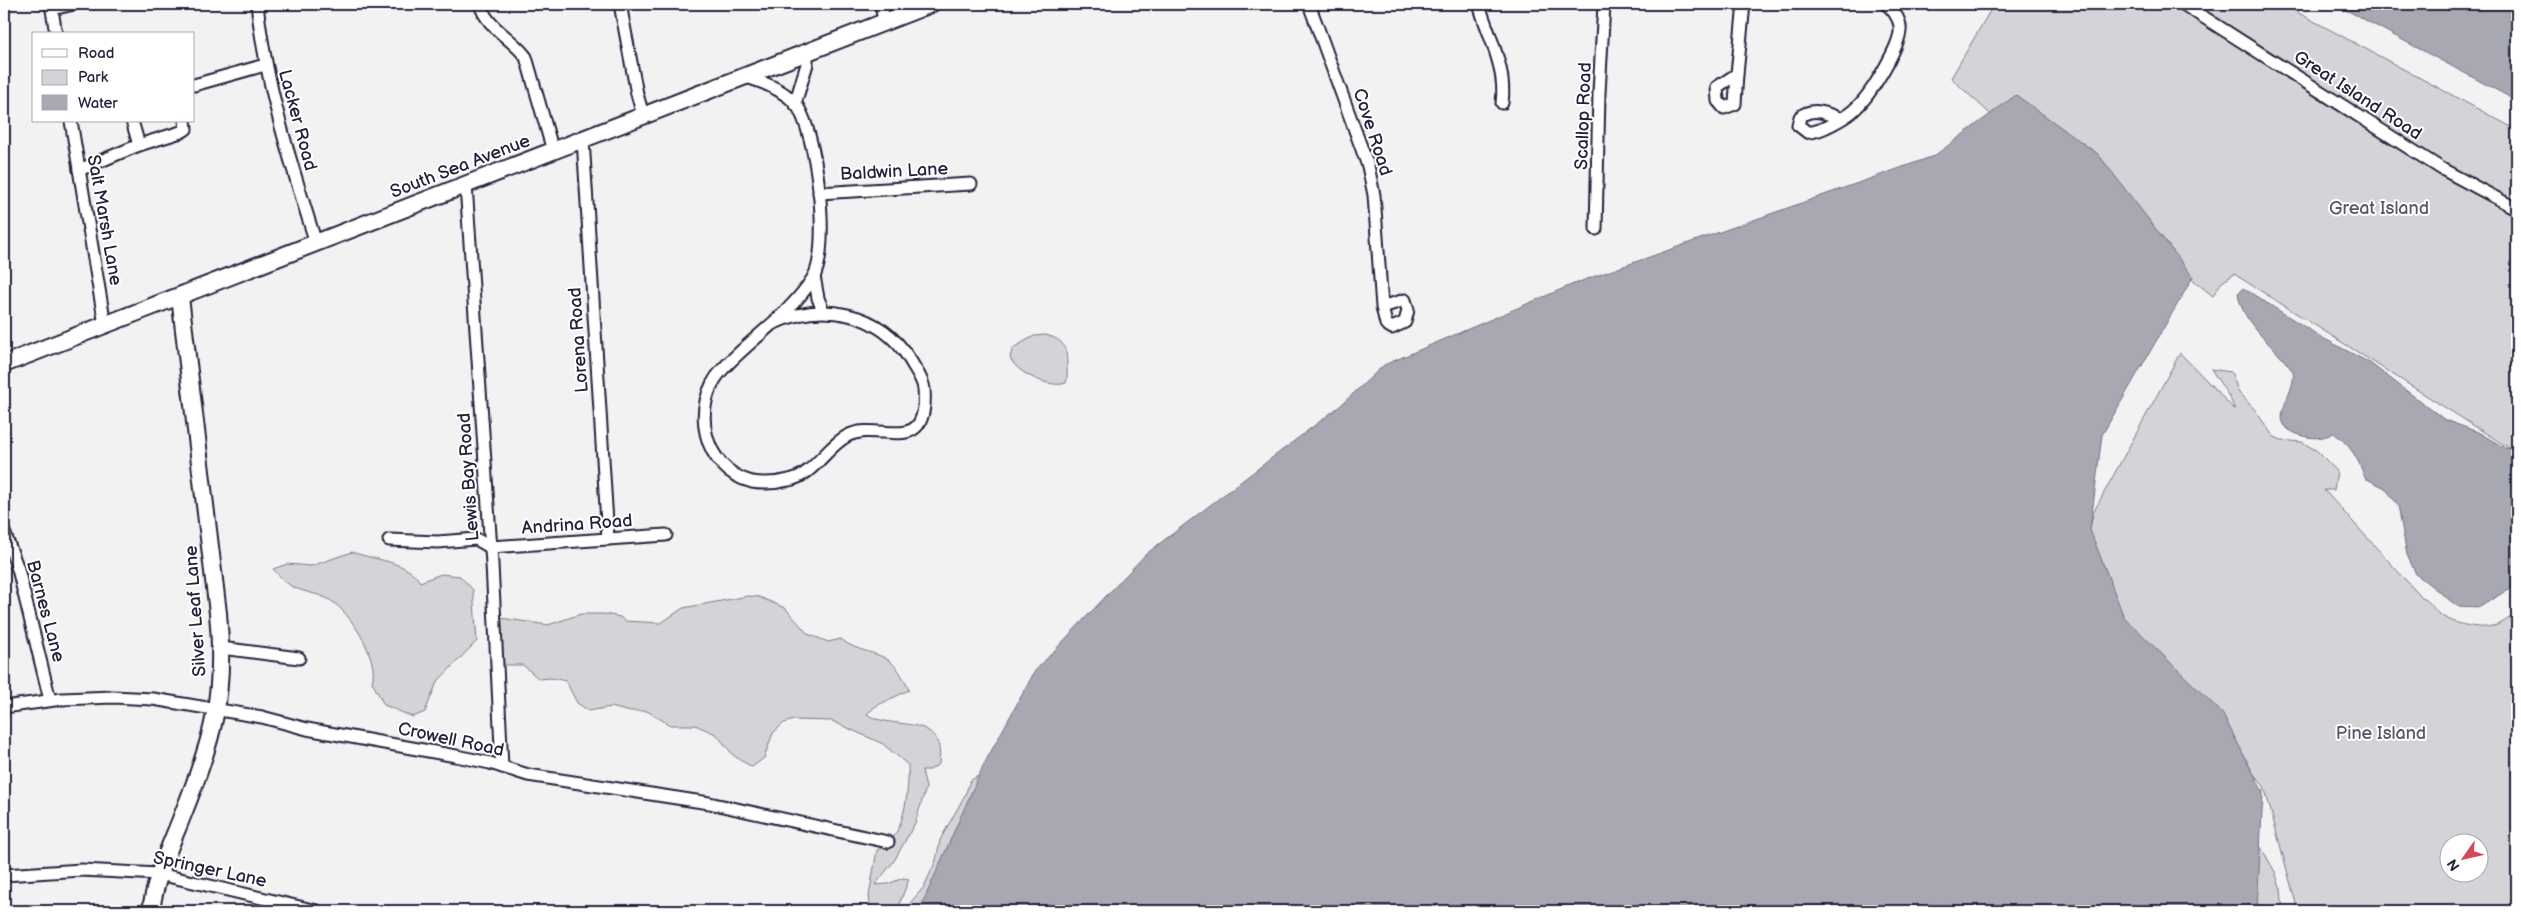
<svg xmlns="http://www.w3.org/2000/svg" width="2521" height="915" viewBox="0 0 2521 915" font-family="'Balsamiq Sans',sans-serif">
	<rect width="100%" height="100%" fill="#f2f2f3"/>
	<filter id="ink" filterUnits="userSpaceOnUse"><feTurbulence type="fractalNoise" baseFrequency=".02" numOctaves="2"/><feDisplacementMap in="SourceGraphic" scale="10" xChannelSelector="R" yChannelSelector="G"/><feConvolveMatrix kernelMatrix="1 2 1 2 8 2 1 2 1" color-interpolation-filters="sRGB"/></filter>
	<g filter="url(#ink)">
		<g fill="#d3d3d8" stroke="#7a7a8a" fill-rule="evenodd">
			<path d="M1994,4H2282L2517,130V453L2234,274L2221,283L2213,296L2012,134L1951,78Z"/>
			<path d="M1046,335C1065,340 1067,348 1067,367C1067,373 1068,377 1066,383C1051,389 1015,373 1010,357L1013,348L1034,336Z"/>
			<path d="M2180,353L2235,410L2230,398L2211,369L2231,372L2239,393L2255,410L2273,436L2281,440L2302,442L2317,451L2337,471L2334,490H2324L2422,598C2430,600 2433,609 2439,614C2451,623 2478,630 2493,626C2501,625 2510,617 2517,613V911H2298L2264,786L2213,727L2253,833L2275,872L2281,889L2283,911H2218L2131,631L2085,555L2093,513ZM2448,842H2478V872H2448Z"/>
			<path d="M352,552C374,560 408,561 420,582L441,574L460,576L473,590L477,641L437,682L425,712L413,717L384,705L372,682C380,659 350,612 330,600C318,593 305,593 293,587C285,583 279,575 273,569L287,564L311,566Z"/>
			<path d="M748,596L759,597L785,608L808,634L828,642L841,639C857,653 877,650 892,663C899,669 905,681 909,690L876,706L867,714C891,732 946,710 939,764L930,770H922L926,788L915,823L894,861L875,885L888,884L903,878L909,879L900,902V909L903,911L924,887L936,860L940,840L965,795L970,781L993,766L985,911H871L869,896L877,850C905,841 909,790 908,765L883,744L832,721L794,720L784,723L773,733L764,758L752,767L734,756L716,734L695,725H670L647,711H626L611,707L589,711L577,703L566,681L551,678L539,679L523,665H506L498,660L493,624L501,618L548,625L581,614H605L620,617L625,621L661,623L683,608Z"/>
		</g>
		<g fill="#a8a8b2" stroke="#727282">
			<path d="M2335,4H2517V101Z"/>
			<path d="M2016,95L2098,154L2193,277L2102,435L2090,530L2124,617L2222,713L2263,792L2257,911H919L983,766L1035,671L1146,554L1340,406L1384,365L1576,283L1934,156Z"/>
			<path d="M2243,288L2321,337L2370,363L2445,420L2478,432L2505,448L2517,450V584L2480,607L2457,606L2416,574L2407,555L2398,505L2385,488L2365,478C2358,458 2351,446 2334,433C2322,439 2313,439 2300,435C2262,423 2297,395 2293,372C2276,346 2242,326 2238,293Z"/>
		</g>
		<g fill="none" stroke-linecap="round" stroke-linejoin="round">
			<defs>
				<g id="street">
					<path d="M51,4L56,34"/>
					<path d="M257,4C266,86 291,164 316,243"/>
					<path d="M480,4C487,28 512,38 526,57L553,151"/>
					<path d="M620,4L637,94L643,115"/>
					<path d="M881,4L884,21"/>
					<path d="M1309,4L1368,166L1374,195L1382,307L1386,324L1392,328L1405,322L1408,310L1405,300L1382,307"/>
					<path d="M1479,4C1488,36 1507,68 1502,103"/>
					<path d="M2183,4L2442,169L2517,209"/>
					<path d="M52,9L74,4"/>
					<path d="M1737,74L1735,104L1724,108L1718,101L1717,87Z"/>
					<path d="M1737,74L1744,4"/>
					<path d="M742,76C761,81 781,88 795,103C817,129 831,249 813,278C790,315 751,338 722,370C690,405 702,469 752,482C764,484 777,483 789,480C814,475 825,448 847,436C879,419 929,460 924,389C923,379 915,369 910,360C880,311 821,301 772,324"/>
					<path d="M194,85L265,65"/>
					<path d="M795,104L807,64V50"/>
					<path d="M1839,118C1826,113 1812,107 1800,117L1798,125L1807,132C1818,134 1849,116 1857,107C1870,95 1903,43 1900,26C1899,18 1892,8 1886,4"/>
					<path d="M71,121L105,325"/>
					<path d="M132,121L139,145"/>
					<path d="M583,139L608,539"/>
					<path d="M79,170L139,145L181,132L186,129L185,121"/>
					<path d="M466,185L492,564L502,767"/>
					<path d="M819,193L971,184"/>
					<path d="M1596,229L1599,93L1604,4"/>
					<path d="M814,276L818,298L823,311"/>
					<path d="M4,532L18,569L50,700"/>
					<path d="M389,540L438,542L476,539L490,547"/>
					<path d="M490,547L666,535"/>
					<path d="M221,648L299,658"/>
					<path d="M4,707L62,699L113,697L153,699L262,717L307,729L456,756L490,763L528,775L709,803L888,842"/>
					<path d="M4,875L82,870L159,874L317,911"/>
				</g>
				<g id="secondary">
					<path d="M4,364L931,4"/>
					<path d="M151,911C155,877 171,845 183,814C213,739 226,694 218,613L180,297"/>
				</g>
			</defs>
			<use href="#street" stroke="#22223b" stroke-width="15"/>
			<use href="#secondary" stroke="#22223b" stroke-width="20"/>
			<use href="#street" stroke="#fff" stroke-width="11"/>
			<use href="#secondary" stroke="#fff" stroke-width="16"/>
		</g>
	</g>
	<g text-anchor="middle" stroke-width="4" stroke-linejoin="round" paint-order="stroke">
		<g font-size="18" fill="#22223b" stroke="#fff">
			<text transform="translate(2358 95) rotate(33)" y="6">Great Island Road</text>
			<text transform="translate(1583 116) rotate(-88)" y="6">Scallop Road</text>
			<text transform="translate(298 120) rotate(75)" y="6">Lacker Road</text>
			<text transform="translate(1373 132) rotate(72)" y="6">Cove Road</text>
			<text transform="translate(460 166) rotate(-21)" y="6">South Sea Avenue</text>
			<text transform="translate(894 171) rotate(-3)" y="6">Baldwin Lane</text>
			<text transform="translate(105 220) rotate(80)" y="6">Salt Marsh Lane</text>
			<text transform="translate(578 340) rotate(-94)" y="6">Lorena Road</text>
			<text transform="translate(468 477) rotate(-94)" y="6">Lewis Bay Road</text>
			<text transform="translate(577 524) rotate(-4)" y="6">Andrina Road</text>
			<text transform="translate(46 611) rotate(75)" y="6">Barnes Lane</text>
			<text transform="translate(195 611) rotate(-94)" y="6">Silver Leaf Lane</text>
			<text transform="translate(451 739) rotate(12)" y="6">Crowell Road</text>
			<text transform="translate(210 869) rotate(12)" y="6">Springer Lane</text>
		</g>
		<g font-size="18" fill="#57576a" stroke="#fff">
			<text x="2379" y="214">Great Island</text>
			<text x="2381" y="739">Pine Island</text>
		</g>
	</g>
	<rect width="2521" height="915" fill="none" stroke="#fff" stroke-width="20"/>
	<rect x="10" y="10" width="2501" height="895" fill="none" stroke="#22223b" stroke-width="2" filter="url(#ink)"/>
	<rect x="32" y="32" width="162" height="90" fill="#ffffff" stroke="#a7a7b1"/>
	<rect x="42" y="49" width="25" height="8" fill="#ffffff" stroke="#a7a7b1"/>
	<text x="78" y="58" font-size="15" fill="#22223b">Road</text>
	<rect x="42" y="70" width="25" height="15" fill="#d3d3d8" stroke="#a7a7b1"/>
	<text x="78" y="82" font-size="15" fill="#22223b">Park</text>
	<rect x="42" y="95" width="25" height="15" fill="#a8a8b2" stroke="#a7a7b1"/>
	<text x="78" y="108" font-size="15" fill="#22223b">Water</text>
	<g transform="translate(2464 858) rotate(236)"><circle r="24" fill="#ffffff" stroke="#a7a7b1"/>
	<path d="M0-4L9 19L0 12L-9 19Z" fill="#d1495b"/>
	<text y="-8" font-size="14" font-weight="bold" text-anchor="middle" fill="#22223b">N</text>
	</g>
</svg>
